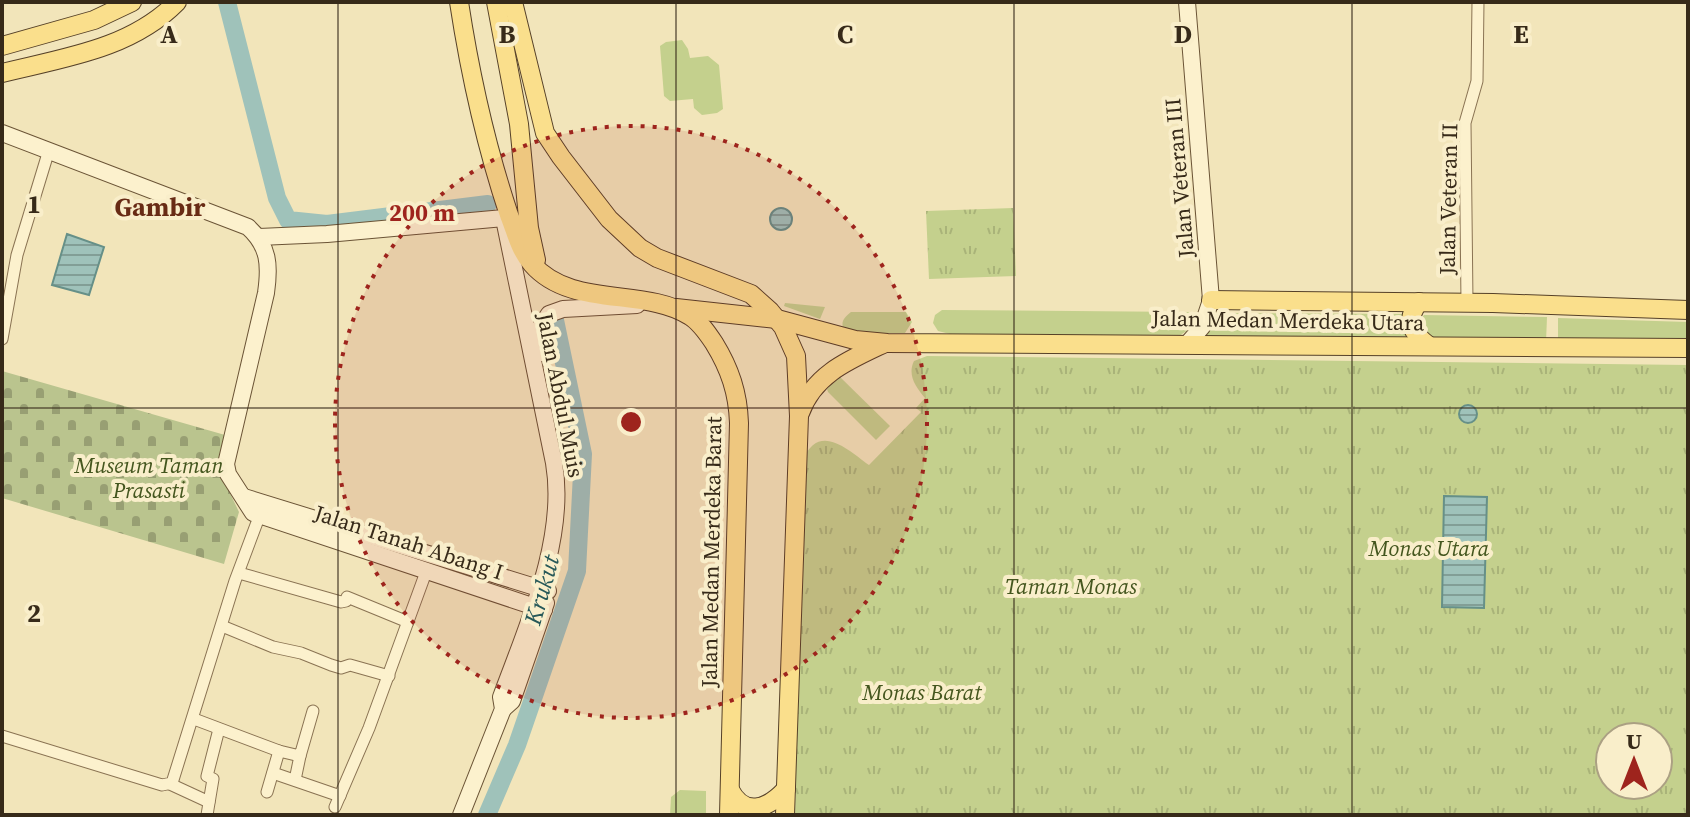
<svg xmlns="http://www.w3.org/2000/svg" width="1690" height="817" viewBox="0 0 1690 817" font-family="'Source Serif 4',serif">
	<defs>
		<pattern id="cemetery-stones" width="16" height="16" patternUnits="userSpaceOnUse" patternTransform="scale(2)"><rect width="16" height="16" fill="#bac48e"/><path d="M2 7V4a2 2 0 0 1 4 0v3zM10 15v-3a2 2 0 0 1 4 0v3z" fill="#989f73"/></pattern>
		<pattern id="park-tufts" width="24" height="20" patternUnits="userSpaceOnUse" patternTransform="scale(2)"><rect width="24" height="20" fill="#c4d08d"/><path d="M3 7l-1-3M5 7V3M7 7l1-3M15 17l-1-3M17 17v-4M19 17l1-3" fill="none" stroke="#a9b379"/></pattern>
		<pattern id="water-rules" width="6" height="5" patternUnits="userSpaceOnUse" patternTransform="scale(2)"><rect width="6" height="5" fill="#9fc2ba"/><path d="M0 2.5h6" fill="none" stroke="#829e96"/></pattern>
	</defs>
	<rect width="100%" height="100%" fill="#f2e5ba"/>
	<g fill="#c4d08d">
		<path d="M682,40L688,49L690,58L708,56L719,65L723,109L717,113L702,115L694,108L693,99L670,101L664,96L660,46L666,42Z"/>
		<path d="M785,303L825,307L820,319L784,306Z"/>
		<path d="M942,310L1189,312L1192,317L1188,330L1179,336L950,334L938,331L933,323L935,315Z"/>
		<path d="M851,312H906L912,322L905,333H856L843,328C841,320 845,317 851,312Z"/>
		<path d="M1218,313L1408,314L1410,340L1205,337Z"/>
		<path d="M1424,315L1547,317L1546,342L1426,339L1420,321Z"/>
		<path d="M1558,318L1688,322V344L1558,343Z"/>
		<path d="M839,376L890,426L876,440L828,392L826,386Z"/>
		<path d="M680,790L706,791V815H670L671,797Z"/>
	</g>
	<path fill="url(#cemetery-stones)" d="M2,371L225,435L217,466L239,512L224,564L2,498Z"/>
	<g fill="url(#park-tufts)" fill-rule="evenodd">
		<path d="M1013,208L1016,276L929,279L926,211Z"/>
		<path d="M927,356L1688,365V815H795L802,462C818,421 847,449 869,465L921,412L916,408L925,398C916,387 907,375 914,361ZM1610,737H1658V785H1610Z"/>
	</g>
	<g fill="url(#water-rules)" stroke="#669088" stroke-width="2">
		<circle cx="781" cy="219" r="11"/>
		<path d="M67,234L104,247L89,295L52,285Z"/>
		<circle cx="1468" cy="414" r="9"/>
		<path d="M1444,496L1487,497L1484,608L1442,607Z"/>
	</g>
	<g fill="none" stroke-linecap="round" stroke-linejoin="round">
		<g stroke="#9fc2ba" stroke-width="18">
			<path d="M227,2L277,198L288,220L327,224L488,204"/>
			<path d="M487,815L517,745L577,571L583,454L555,320"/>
		</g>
		<defs>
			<g id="street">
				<path d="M1467,302L1465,123L1477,81L1478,2"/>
				<path d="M2,339L17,255L49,150"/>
				<path d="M239,573L341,602L346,601L347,597L408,622"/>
				<path d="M222,626L273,647L301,653L331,665L341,668L350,665L389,676"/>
				<path d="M194,719L279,751L267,792"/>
				<path d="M2,736L162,785L172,783L235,581L262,509"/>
				<path d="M279,751L300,756L313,711"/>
				<path d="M273,773L340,796"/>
				<path d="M295,780L300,756"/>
				<path d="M170,784L209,802"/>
				<path d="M335,807L369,728L426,572"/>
				<path d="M207,815L213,779L207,776L219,729"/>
			</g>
			<g id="secondary">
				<path d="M1187,2L1211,300L1202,327L1188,343"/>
				<path d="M2,133L248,227C269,246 270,265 266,293L226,464L228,474L253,513L544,610"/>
				<path d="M259,237L327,234L504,218"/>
				<path d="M541,353L538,330L549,314L563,309L637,305"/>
				<path d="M244,497L548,591"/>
				<path d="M503,709L512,701L546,603"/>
				<path d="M461,815L503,709L501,697C527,626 567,539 554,463L504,219"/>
			</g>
			<g id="primary">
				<path d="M459,2C470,74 486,146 509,215C516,232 519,249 532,264C571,309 645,287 690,316C700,322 708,334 714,343C730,369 738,393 739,423L729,815"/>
				<path d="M496,2L519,124L529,228L536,260"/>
				<path d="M513,2L545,133L561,157L609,219L640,248L657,258L751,294L770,311L783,327L796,356L799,416L785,815"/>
				<path d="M2,46L94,20L132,2"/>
				<path d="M2,73C63,58 131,49 177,2"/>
				<path d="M1211,300L1493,303L1688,310"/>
				<path d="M1419,302C1404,321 1412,333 1429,346"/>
				<path d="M676,308L777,319L855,340L887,343L1688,348"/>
				<path d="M800,413C814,374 849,360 885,343"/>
				<path d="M730,790C744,817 767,810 786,789"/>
			</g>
		</defs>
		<use href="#street" stroke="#8a7353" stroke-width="13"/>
		<use href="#secondary" stroke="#6b5436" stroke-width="18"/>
		<use href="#primary" stroke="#564128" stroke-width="20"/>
		<use href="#street" stroke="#fcf1cd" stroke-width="11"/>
		<use href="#secondary" stroke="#fcf1cd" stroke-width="16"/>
		<use href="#primary" stroke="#fadf8c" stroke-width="18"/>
	</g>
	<path fill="none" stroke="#372a19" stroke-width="2" stroke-opacity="0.55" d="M338,2V815M676,2V815M1014,2V815M1352,2V815M2,408H1688"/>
	<circle cx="631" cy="422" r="296" fill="#9e241d" fill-opacity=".12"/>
	<circle fill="none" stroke="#9e241d" stroke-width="4" stroke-dasharray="4 8" cx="631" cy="422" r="296"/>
	<g text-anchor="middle" stroke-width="8" stroke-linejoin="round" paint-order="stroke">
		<g font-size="22" fill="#372a19" stroke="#f9eeca">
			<text transform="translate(1179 178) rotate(-95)" y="8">Jalan Veteran III</text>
			<text transform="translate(1448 199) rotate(-89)" y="8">Jalan Veteran II</text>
			<text transform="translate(1288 320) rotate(1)" y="8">Jalan Medan Merdeka Utara</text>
			<text transform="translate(561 395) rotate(79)" y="8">Jalan Abdul Muis</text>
			<text transform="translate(409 542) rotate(18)" y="8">Jalan Tanah Abang I</text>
			<text transform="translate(711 552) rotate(-89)" y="8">Jalan Medan Merdeka Barat</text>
		</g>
		<g font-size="22" font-style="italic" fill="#44561e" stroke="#f9eeca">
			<text x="149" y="473">Museum Taman<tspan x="149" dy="25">Prasasti</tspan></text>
			<text x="1429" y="556">Monas Utara</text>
			<text x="1071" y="594">Taman Monas</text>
			<text x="922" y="700">Monas Barat</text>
		</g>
		<g font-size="24" font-style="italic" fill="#275959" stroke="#f9eeca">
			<text transform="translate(542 590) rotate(-74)" y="8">Krukut</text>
		</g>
		<g font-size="26" font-weight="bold" fill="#682b15" stroke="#f9eeca">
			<text x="160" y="216">Gambir</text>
		</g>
	</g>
	<g font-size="26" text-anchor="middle" font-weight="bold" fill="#372a19" stroke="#f9eeca" stroke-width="8" stroke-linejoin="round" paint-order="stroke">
		<text x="169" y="43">A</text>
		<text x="507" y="43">B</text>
		<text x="845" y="43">C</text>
		<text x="1183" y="43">D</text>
		<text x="1521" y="43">E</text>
		<text x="34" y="213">1</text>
		<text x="34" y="622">2</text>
	</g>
	<circle cx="631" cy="422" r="12" fill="#9e241d" stroke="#f9eeca" stroke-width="4"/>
	<g font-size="24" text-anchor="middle" font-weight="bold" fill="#9e241d" stroke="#f9eeca" stroke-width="8" stroke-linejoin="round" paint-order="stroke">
		<text x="422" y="221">200 m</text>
	</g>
	<rect width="1690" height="817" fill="none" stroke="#372a19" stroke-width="8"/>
	<g transform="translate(1634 761)"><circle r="38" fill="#f9eeca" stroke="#aba083" stroke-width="2"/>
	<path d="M0-6L14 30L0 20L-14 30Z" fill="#9e241d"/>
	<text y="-12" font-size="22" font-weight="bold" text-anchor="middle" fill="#372a19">U</text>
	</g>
</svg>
